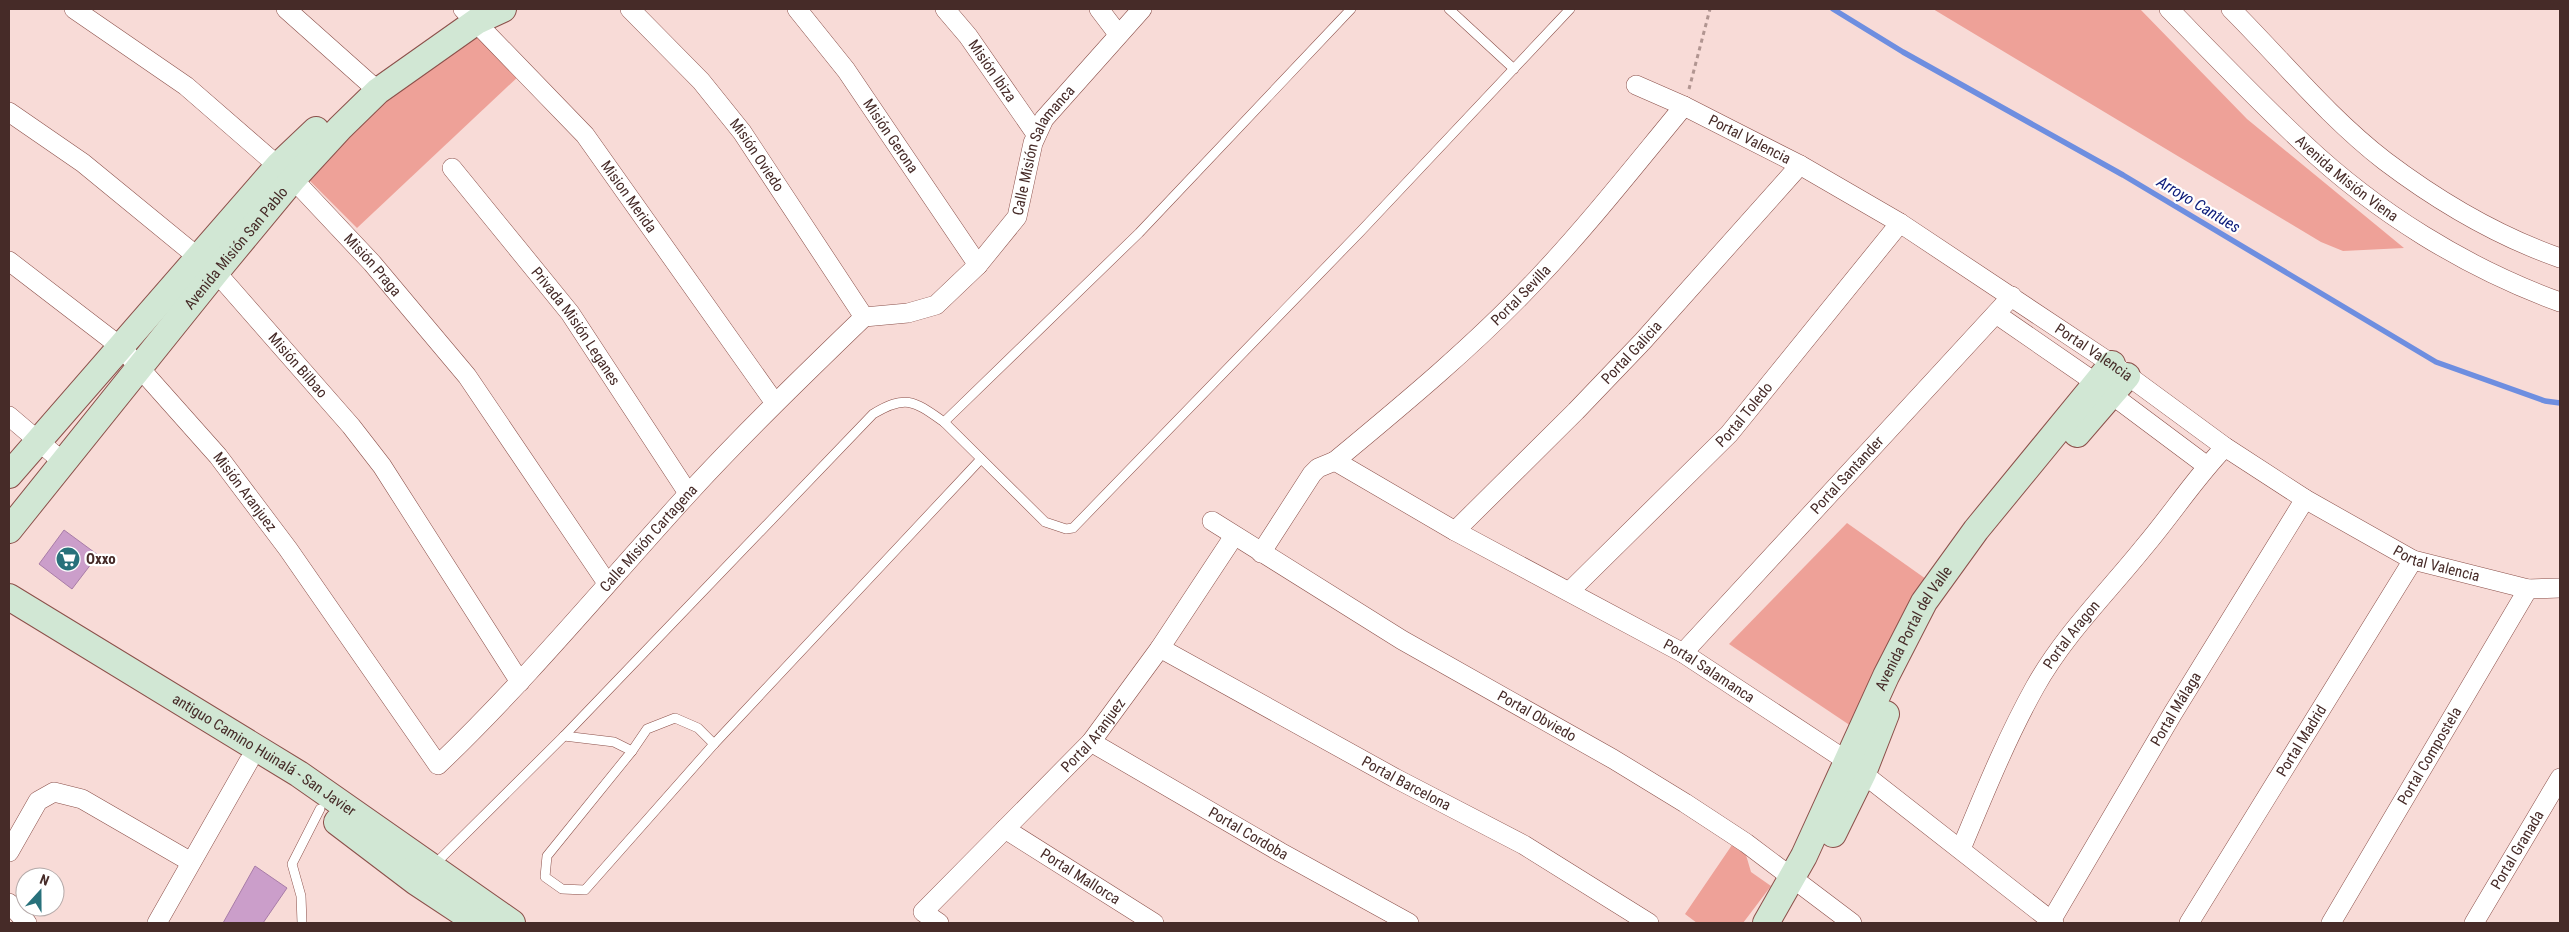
<svg xmlns="http://www.w3.org/2000/svg" width="2569" height="932" viewBox="0 0 2569 932" font-family="'Roboto Condensed',sans-serif">
	<rect width="100%" height="100%" fill="#f8dbd7"/>
	<g fill="#eea198">
		<path d="M1933,9H2140L2247,119L2404,248L2343,251L2321,242Z"/>
		<path d="M483,33L521,74L357,228L304,175L383,97Z"/>
		<path d="M1847,523L1926,579L1854,728L1729,644Z"/>
		<path d="M1732,845L1746,855L1751,872L1771,886L1743,923H1697L1685,914Z"/>
	</g>
	<g fill="none" stroke-linecap="round" stroke-linejoin="round">
		<path stroke="#6e8ee0" stroke-width="5.5" d="M1833,9L1903,52L2123,175L2436,362L2545,401L2560,403"/>
	</g>
	<g fill="#cb9eca" stroke="#a87ca7">
		<path d="M64,530L98,555L72,589L39,564Z"/>
		<path d="M255,866L287,888L263,923H223Z"/>
	</g>
	<g fill="none" stroke-linecap="round" stroke-linejoin="round">
		<defs>
			<g id="lane">
				<path d="M1449,9L1514,69"/>
				<path d="M944,422L1045,522L1066,529L1073,528L1360,232L1570,9"/>
				<path d="M564,736L614,742L632,751L547,856L545,877L562,889L585,890L714,744L981,459"/>
				<path d="M632,751L647,729L675,718L698,728L714,744"/>
				<path d="M434,865L564,736L873,414C906,394 914,401 944,422L1139,233L1351,9"/>
				<path d="M302,923L301,896L292,864L320,809"/>
			</g>
			<g id="street">
				<path id="s1" d="M74,9L186,86L293,179L372,263L467,376L607,583"/>
				<path d="M286,9L378,91"/>
				<path id="s2" d="M463,9L585,135L775,403"/>
				<path id="s3" d="M630,9L701,81L742,132L864,317"/>
				<path id="s4" d="M797,9L846,70L978,265"/>
				<path id="s5" d="M945,9L968,36L1036,134"/>
				<path d="M1099,9L1118,34"/>
				<path id="s6" d="M2169,9C2213,54 2257,100 2303,143C2376,212 2466,268 2560,302"/>
				<path d="M2231,9C2282,60 2328,117 2385,161C2438,201 2497,236 2560,258"/>
				<path id="s7" d="M1636,85L1684,106L1800,165L1900,223L2112,364L2225,447L2305,499L2413,560L2528,589L2560,588"/>
				<path id="s8" d="M9,112L83,163L216,272L351,426L382,466L520,682"/>
				<path id="s9" d="M452,168L570,313L688,493"/>
				<path id="s10" d="M9,261L121,347L218,456L288,549L438,765C527,680 605,585 688,494C744,433 804,375 864,317"/>
				<path d="M1996,314L2096,383L2207,466"/>
				<path id="s11" d="M864,317L908,313L936,305L978,265L1017,217L1033,143L1044,119L1142,9"/>
				<path d="M9,416L63,462"/>
				<path id="s12" d="M1335,461L1455,531L1683,653L1847,761L2054,923"/>
				<path id="s13" d="M1212,521L1402,640L1613,759L1685,803L1746,843L1852,923"/>
				<path id="s14" d="M1455,531L1576,411L1643,341L1800,165"/>
				<path id="s15" d="M1261,553L1312,474L1318,468L1335,461C1405,403 1475,345 1537,279C1589,224 1636,164 1684,106"/>
				<path id="s16" d="M1570,591L1729,434L1900,223"/>
				<path id="s17" d="M1160,648L1395,778L1524,845L1649,923"/>
				<path id="s18" d="M1683,653L2012,296"/>
				<path id="s19" d="M1091,742L1280,852L1409,923"/>
				<path id="s20" d="M1005,829L1154,923"/>
				<path id="s21" d="M1961,849C1984,794 2006,739 2035,687C2064,635 2107,593 2144,547C2172,514 2195,478 2225,447"/>
				<path d="M9,852L38,801L54,792L82,799L191,862"/>
				<path d="M9,903L27,923"/>
				<path id="s22" d="M2051,921L2173,713L2305,499"/>
				<path d="M157,923L249,761"/>
				<path id="s23" d="M939,923L923,912L1091,742L1160,648L1234,536"/>
				<path id="s24" d="M2189,923L2413,560"/>
				<path id="s25" d="M2331,923L2528,589"/>
				<path id="s26" d="M2474,923L2560,778"/>
			</g>
			<g id="secondary">
				<path d="M2077,434L2127,376"/>
				<path d="M9,475L278,166L316,130"/>
				<path id="s27" d="M9,530L216,272L293,179L340,128L378,91L477,21L503,9"/>
				<path id="s28" d="M9,597L299,774L512,923"/>
				<path d="M337,822L416,882L478,923"/>
				<path d="M1833,834L1863,773L1886,714"/>
				<path id="s29" d="M1766,923L1804,856L1886,676L1924,602L1976,530L2112,364"/>
			</g>
		</defs>
		<use href="#lane" stroke="#8b504a" stroke-width="10"/>
		<use href="#street" stroke="#8b504a" stroke-width="20"/>
		<use href="#secondary" stroke="#8b504a" stroke-width="28"/>
		<path stroke="#b19591" stroke-width="3" stroke-dasharray="4 4" stroke-linecap="butt" d="M1689,89L1710,9"/>
		<use href="#lane" stroke="#fff" stroke-width="9"/>
		<use href="#street" stroke="#fff" stroke-width="19"/>
		<use href="#secondary" stroke="#d1e7d4" stroke-width="26"/>
	</g>
	<defs>
		<symbol id="supermarket-disc" viewBox="-11 -11 22 22"><circle r="9.5" fill="#28717b" stroke="#fff"/><path d="M-6-5.5h2.5l.6 2H6L4.5 2H-2.5L-4.4-4H-6ZM-1.5 3.2a1.3 1.3 0 1 0 .1 0ZM3 3.2a1.3 1.3 0 1 0 .1 0Z" fill="#fff"/></symbol>
	</defs>
	<g fill-rule="evenodd">
		<use href="#supermarket-disc" x="54" y="545" width="28" height="28"/>
	</g>
	<g text-anchor="middle" stroke-width="4.5" stroke-linejoin="round" paint-order="stroke">
		<g font-size="15" fill="#462b28" stroke="#fff">
			<text dy="5" stroke="none"><textPath href="#s5" startOffset="78">Misión Ibiza</textPath></text>
			<text dy="5" stroke="none"><textPath href="#s4" startOffset="158">Misión Gerona</textPath></text>
			<text dy="5" stroke="none"><textPath href="#s7" startOffset="126">Portal Valencia</textPath></text>
			<text dy="5" stroke="none"><textPath href="#s11" startOffset="266">Calle Misión Salamanca</textPath></text>
			<text dy="5" stroke="none"><textPath href="#s3" startOffset="194">Misión Oviedo</textPath></text>
			<text dy="5" stroke="none"><textPath href="#s6" startOffset="246">Avenida Misión Viena</textPath></text>
			<text dy="5" stroke="none"><textPath href="#s2" startOffset="251">Mision Merida</textPath></text>
			<text dy="5" stroke="none"><textPath href="#s27" startOffset="362">Avenida Misión San Pablo</textPath></text>
			<text dy="5" stroke="none"><textPath href="#s1" startOffset="395">Misión Praga</textPath></text>
			<text dy="5" stroke="none"><textPath href="#s15" startOffset="370">Portal Sevilla</textPath></text>
			<text dy="5" stroke="none"><textPath href="#s9" startOffset="201">Privada Misión Leganes</textPath></text>
			<text dy="5" stroke="none"><textPath href="#s14" startOffset="251">Portal Galicia</textPath></text>
			<text dy="5" stroke="none"><textPath href="#s7" startOffset="531">Portal Valencia</textPath></text>
			<text dy="5" stroke="none"><textPath href="#s8" startOffset="386">Misión Bilbao</textPath></text>
			<text dy="5" stroke="none"><textPath href="#s16" startOffset="248">Portal Toledo</textPath></text>
			<text dy="5" stroke="none"><textPath href="#s18" startOffset="242">Portal Santander</textPath></text>
			<text dy="5" stroke="none"><textPath href="#s10" startOffset="332">Misión Aranjuez</textPath></text>
			<text dy="5" stroke="none"><textPath href="#s10" startOffset="976">Calle Misión Cartagena</textPath></text>
			<text dy="5" stroke="none"><textPath href="#s7" startOffset="936">Portal Valencia</textPath></text>
			<text dy="5" stroke="none"><textPath href="#s29" startOffset="330">Avenida Portal del Valle</textPath></text>
			<text dy="5" stroke="none"><textPath href="#s21" startOffset="242">Portal Aragon</textPath></text>
			<text dy="5" stroke="none"><textPath href="#s12" startOffset="429">Portal Salamanca</textPath></text>
			<text dy="5" stroke="none"><textPath href="#s22" startOffset="246">Portal Málaga</textPath></text>
			<text dy="5" stroke="none"><textPath href="#s13" startOffset="379">Portal Obviedo</textPath></text>
			<text dy="5" stroke="none"><textPath href="#s23" startOffset="265">Portal Aranjuez</textPath></text>
			<text dy="5" stroke="none"><textPath href="#s24" startOffset="214">Portal Madrid</textPath></text>
			<text dy="5" stroke="none"><textPath href="#s28" startOffset="300">antiguo Camino Huinalá - San Javier</textPath></text>
			<text dy="5" stroke="none"><textPath href="#s25" startOffset="194">Portal Compostela</textPath></text>
			<text dy="5" stroke="none"><textPath href="#s17" startOffset="281">Portal Barcelona</textPath></text>
			<text dy="5" stroke="none"><textPath href="#s19" startOffset="182">Portal Cordoba</textPath></text>
			<text dy="5" stroke="none"><textPath href="#s26" startOffset="85">Portal Granada</textPath></text>
			<text dy="5" stroke="none"><textPath href="#s20" startOffset="89">Portal Mallorca</textPath></text>
		</g>
		<g font-size="15" font-weight="bold" fill="#462b28" stroke="#fff" text-anchor="start">
			<text x="86" y="564">Oxxo</text>
		</g>
		<g font-size="16" font-style="italic" fill="#0c1b7a" stroke="#fff">
			<text transform="translate(2199 204) rotate(31)" y="6">Arroyo Cantues</text>
		</g>
	</g>
	<rect width="2569" height="932" fill="none" stroke="#462b28" stroke-width="20"/>
	<g transform="translate(40 892) rotate(21)"><circle r="24" fill="#ffffff" stroke="#b5aaa9"/>
	<path d="M0-4L9 19L0 12L-9 19Z" fill="#28717b"/>
	<text y="-8" font-size="14" font-weight="bold" text-anchor="middle" fill="#462b28">N</text>
	</g>
</svg>
